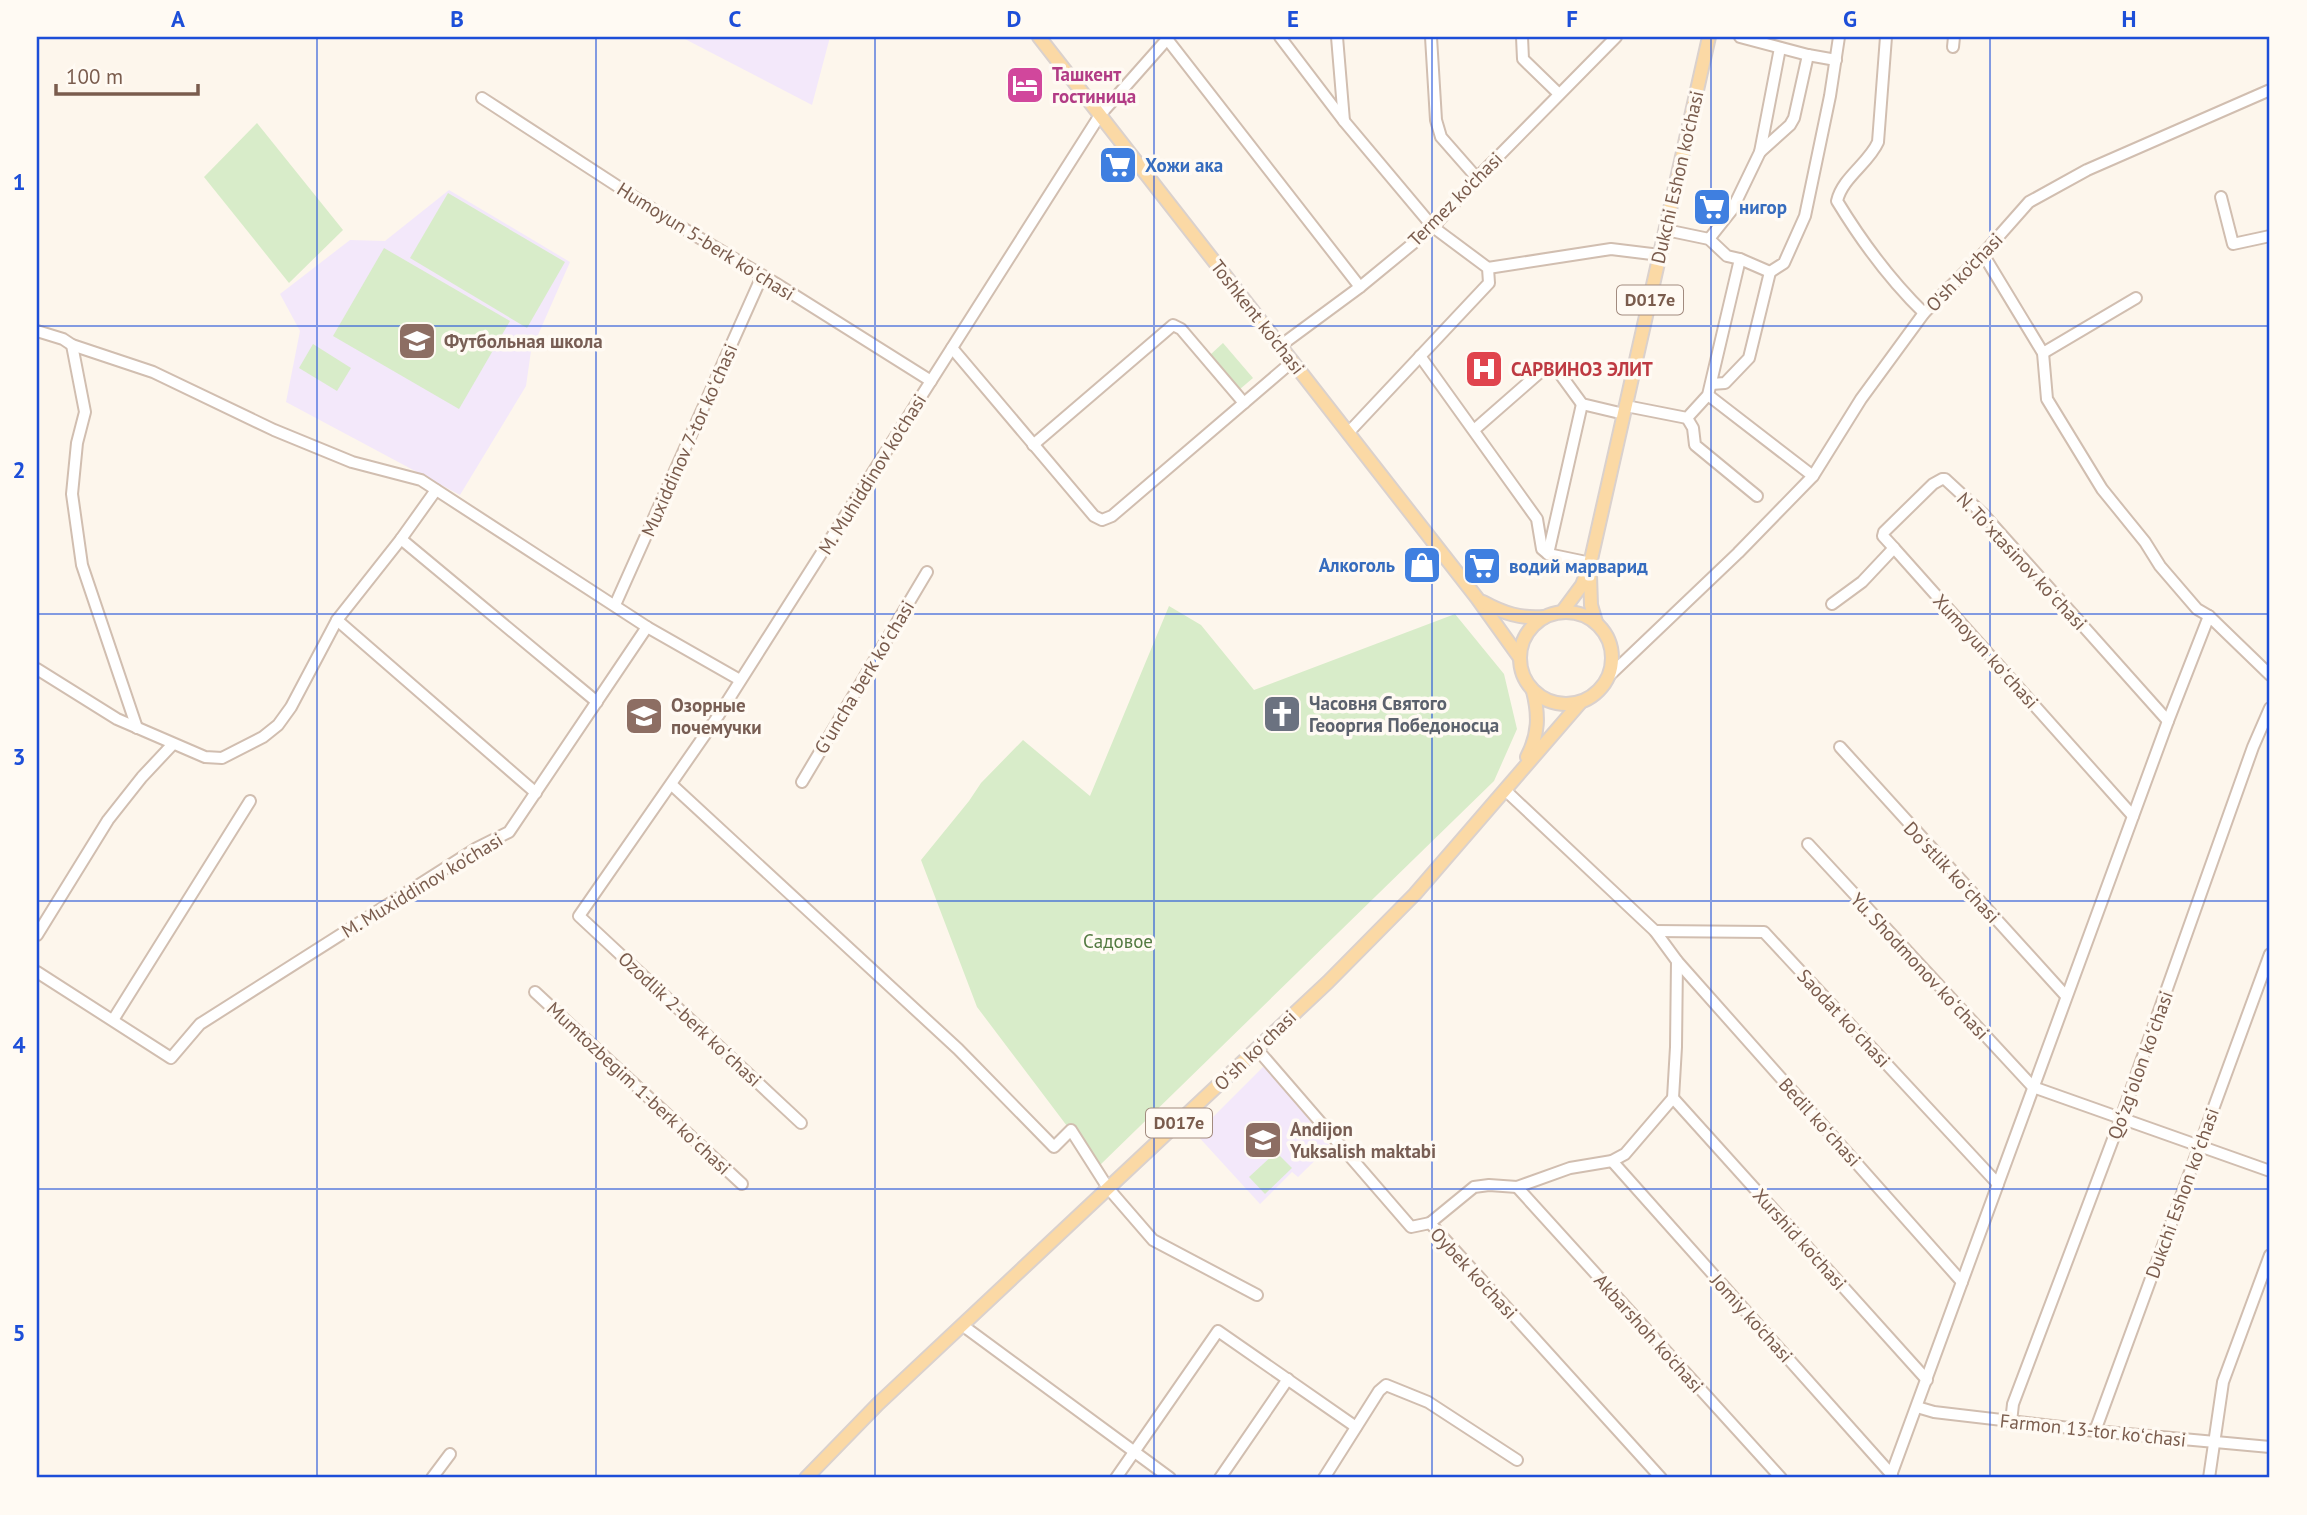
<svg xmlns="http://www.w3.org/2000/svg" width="2307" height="1515" viewBox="0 0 2307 1515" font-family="'PT Sans',sans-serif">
	<rect width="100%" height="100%" fill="#fdf6ec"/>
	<g fill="#f3e8fa">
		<path d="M681,37H830L812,105Z"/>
		<path d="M449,190L570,262L531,351L526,386L460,495L286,402L300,331L280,294L350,240L385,241Z"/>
		<path d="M1265,1065L1330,1146L1298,1177L1292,1172L1260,1204L1196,1134Z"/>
	</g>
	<g fill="#d8ecc9">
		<path d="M257,123L343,230L289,283L204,177Z"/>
		<path d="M448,193L565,262L527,328L410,258Z"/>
		<path d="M384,248L510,321L459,409L333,336Z"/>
		<path d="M1223,343L1253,378L1240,389L1210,355Z"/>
		<path d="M313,344L351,368L337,391L299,368Z"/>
		<path d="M1169,606L1201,625L1254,690L1455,614L1504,674L1517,729L1494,781L1098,1167L977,1007L921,860L969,801L981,783L1023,740L1090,796Z"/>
		<path d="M1276,1152L1292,1168L1265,1194L1249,1177Z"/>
	</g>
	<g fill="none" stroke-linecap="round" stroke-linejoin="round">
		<defs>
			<g id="minor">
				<path d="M1280,37L1344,121L1433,227L1488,268L1489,283L1348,433"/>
				<path d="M1337,37L1344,121"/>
				<path d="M1431,37L1436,120L1441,137L1477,178"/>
				<path d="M1522,37L1523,59L1559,94"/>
				<path d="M1740,37L1808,55L1836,60"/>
				<path d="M1886,37L1878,142C1869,163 1842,178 1837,201C1862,242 1889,279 1924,313"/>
				<path d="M1167,39L1360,287"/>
				<path d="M1953,47L1954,37"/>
				<path d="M482,98L671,221L775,283L931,381"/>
				<path d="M1760,152L1790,125L1794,118L1808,55"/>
				<path d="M2221,197L2233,244L2270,236"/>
				<path d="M1666,230L1709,239L1727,256L1740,259L1770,272L1784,263L1805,216L1830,96L1839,37"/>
				<path d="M1709,239L1732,210L1760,152L1780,48"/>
				<path d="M1983,254L2043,353L2047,399L2102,489L2145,542L2160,566L2197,609L2209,616L2270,675"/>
				<path d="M1488,268L1611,249L1660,255"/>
				<path d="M37,331L63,339L72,345L153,372L274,430L352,462L421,480L647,627L740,680"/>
				<path d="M72,345L85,412L77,443L72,494L82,565L137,728"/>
				<path d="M1280,346L1360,287L1433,227L1477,178L1616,37"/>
				<path d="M952,348L1094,516L1102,520L1112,516L1293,361"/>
				<path d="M2043,353L2136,298"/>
				<path d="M1420,356L1537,519L1542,549L1548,554L1591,563"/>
				<path d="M1711,384L1725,383L1749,358L1770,272"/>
				<path d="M1708,395L1813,476"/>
				<path d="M1626,406L1687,418L1708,395L1740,259"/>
				<path d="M1687,418L1693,428L1695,445L1757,496"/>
				<path d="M1474,430L1546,367H1555L1582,404L1624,414"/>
				<path d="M1033,445L1173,325L1181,329L1244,403"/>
				<path d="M401,539L597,702"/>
				<path d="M1894,548L1883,536L1884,532L1933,484L1942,479H1945L1983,514L2168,721"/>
				<path d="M1548,554L1582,404"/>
				<path d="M1832,604L1862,582L1894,548L2133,816"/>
				<path d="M615,605L762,276"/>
				<path d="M337,620L536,793"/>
				<path d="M37,669L117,719L205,757L222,758L263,737L278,725L291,707L337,620L401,539L436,490"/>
				<path d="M1610,675L1738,553L1813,476L1861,399L1924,313L1983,254L2029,202L2087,170L2270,90"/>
				<path d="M1840,747L2066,996"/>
				<path d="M802,782L927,572"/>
				<path d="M672,785L958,1049L1054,1147L1071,1130L1108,1188L1153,1240L1257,1295"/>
				<path d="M1505,790L1655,931L1677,961L1962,1282"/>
				<path d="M1808,844L2033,1087L2270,1171"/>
				<path d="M1655,931L1764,932L1998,1184"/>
				<path d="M37,935L108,820L142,777L173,744"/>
				<path d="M37,972L171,1058L200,1024L477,848L509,832L647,627"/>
				<path d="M535,992L742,1184"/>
				<path d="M113,1020L250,801"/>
				<path d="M1257,1049L1411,1227L1430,1223L1661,1478"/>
				<path d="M1673,1098L1927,1380"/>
				<path d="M801,1123L579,916L718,716L1100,115L1169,37"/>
				<path d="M1612,1161L1892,1475"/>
				<path d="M1517,1187L1781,1478"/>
				<path d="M1430,1223L1474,1187L1489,1185L1517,1187L1570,1168L1612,1161L1625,1154L1673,1098L1676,1047L1677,961"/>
				<path d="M962,1325L1170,1478"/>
				<path d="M1917,1407L1934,1412L2095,1431L2270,1447"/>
				<path d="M2011,1422L2013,1404L2121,1118L2253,747L2270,708"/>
				<path d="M2095,1431L2270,954"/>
				<path d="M432,1478L450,1454"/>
				<path d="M1116,1478L1218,1331L1356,1427"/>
				<path d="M1220,1478L1288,1379"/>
				<path d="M1324,1478L1379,1391L1386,1385L1428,1402L1517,1460"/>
				<path d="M1890,1478L2168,721L2209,616"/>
				<path d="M2209,1478L2223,1382L2270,1255"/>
			</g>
			<g id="major">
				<path d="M1039,37L1477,598L1520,658"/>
				<path d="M1590,575L1591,605L1596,622"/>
				<path d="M1483,602C1503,613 1521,619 1544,617"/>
				<circle cx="1566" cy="658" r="46"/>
				<path d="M1562,612L1582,585L1590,564L1709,37"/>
				<path d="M1527,757C1539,734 1539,715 1533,691"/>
				<path d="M806,1478L878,1404L1328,982L1415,894L1580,703"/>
			</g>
		</defs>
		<use href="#minor" stroke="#d1beb0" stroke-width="14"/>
		<use href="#major" stroke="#dad1cd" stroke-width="16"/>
		<use href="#minor" stroke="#fff" stroke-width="10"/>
		<use href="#major" stroke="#fbd9a5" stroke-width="12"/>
	</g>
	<path fill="none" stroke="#1d4ed8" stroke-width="2" stroke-opacity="0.55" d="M317,37V1478M596,37V1478M875,37V1478M1154,37V1478M1432,37V1478M1711,37V1478M1990,37V1478M37,326H2270M37,614H2270M37,901H2270M37,1189H2270"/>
	<defs>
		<symbol id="hotel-square" viewBox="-11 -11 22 22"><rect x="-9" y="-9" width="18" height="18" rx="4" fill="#d1479c" stroke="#fffaf3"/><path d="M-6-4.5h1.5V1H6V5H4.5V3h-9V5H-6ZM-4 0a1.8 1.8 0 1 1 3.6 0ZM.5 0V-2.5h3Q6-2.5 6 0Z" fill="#fff"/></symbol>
		<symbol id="supermarket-square" viewBox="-11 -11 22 22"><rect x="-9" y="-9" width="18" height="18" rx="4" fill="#3f7fe0" stroke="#fffaf3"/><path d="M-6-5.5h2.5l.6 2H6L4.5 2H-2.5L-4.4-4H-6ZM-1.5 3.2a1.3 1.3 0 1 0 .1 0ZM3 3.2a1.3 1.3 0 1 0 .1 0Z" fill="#fff"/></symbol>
		<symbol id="school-square" viewBox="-11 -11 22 22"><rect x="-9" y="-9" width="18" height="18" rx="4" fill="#8d6e63" stroke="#fffaf3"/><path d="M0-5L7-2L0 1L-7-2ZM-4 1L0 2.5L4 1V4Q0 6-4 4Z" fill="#fff"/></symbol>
		<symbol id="hospital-square" viewBox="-11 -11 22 22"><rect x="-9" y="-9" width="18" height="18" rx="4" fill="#e0444e" stroke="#fffaf3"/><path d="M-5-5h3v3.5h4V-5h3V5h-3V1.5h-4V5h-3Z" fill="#fff"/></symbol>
		<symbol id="shop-square" viewBox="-11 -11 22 22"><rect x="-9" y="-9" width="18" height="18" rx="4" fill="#3f7fe0" stroke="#fffaf3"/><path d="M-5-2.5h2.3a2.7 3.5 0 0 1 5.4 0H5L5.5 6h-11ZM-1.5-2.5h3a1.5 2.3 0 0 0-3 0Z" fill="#fff"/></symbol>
		<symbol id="church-square" viewBox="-11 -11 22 22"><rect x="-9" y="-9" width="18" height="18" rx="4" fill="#6b7280" stroke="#fffaf3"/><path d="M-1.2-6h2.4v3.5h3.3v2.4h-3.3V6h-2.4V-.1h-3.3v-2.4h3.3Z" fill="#fff"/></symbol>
	</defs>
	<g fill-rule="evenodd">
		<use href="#hotel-square" x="1003" y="63" width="44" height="44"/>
		<use href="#supermarket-square" x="1096" y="143" width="44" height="44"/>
		<use href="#supermarket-square" x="1690" y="185" width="44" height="44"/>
		<use href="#school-square" x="395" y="319" width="44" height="44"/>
		<use href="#hospital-square" x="1462" y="347" width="44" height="44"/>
		<use href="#shop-square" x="1400" y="543" width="44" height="44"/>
		<use href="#supermarket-square" x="1460" y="544" width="44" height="44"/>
		<use href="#church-square" x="1260" y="692" width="44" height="44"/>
		<use href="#school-square" x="622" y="694" width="44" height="44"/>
		<use href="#school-square" x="1241" y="1118" width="44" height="44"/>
	</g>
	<g text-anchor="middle" stroke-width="7" stroke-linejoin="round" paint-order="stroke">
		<g fill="#fffaf3" stroke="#a28b7f" stroke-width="2">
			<rect x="1617" y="285.5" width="66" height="29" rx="5"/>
			<rect x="1146" y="1108.5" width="66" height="29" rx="5"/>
		</g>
		<g font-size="18" font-weight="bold" fill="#7a5c4d">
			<text x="1650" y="306">D017e</text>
			<text x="1179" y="1129">D017e</text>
		</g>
		<g font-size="19" font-weight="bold" fill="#b23c85" stroke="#fffaf3" text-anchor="start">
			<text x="1052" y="81">Ташкент<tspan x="1052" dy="22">гостиница</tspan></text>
		</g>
		<g font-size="19" font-weight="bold" fill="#366cbe" stroke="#fffaf3" text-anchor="start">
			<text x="1145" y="172">Хожи ака</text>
			<text x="1739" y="214">нигор</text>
			<text x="1395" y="572" text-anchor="end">Алкоголь</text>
			<text x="1509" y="573">водий марварид</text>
		</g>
		<g font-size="19" fill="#7a5c4d" stroke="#fffaf3">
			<text transform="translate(1677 177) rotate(-77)" y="7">Dukchi Eshon ko'chasi</text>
			<text transform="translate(1455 199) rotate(-45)" y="7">Termez ko'chasi</text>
			<text transform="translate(706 241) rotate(32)" y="7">Humoyun 5-berk koʻchasi</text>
			<text transform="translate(1964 272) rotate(-46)" y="7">O'sh ko'chasi</text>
			<text transform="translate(1258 317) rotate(52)" y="7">Toshkent ko'chasi</text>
			<text transform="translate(689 440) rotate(-66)" y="7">Muxiddinov 7-tor koʻchasi</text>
			<text transform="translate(872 474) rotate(-58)" y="7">M. Muhiddinov ko'chasi</text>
			<text transform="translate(2022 561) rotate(47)" y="7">N. Toʻxtasinov koʻchasi</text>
			<text transform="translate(1986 651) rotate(48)" y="7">Xumoyun koʻchasi</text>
			<text transform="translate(864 677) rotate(-59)" y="7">Gʻuncha berk koʻchasi</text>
			<text transform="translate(1952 872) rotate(47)" y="7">Doʻstlik koʻchasi</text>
			<text transform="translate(422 885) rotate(-31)" y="7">M. Muxiddinov ko'chasi</text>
			<text transform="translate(1920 966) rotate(47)" y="7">Yu. Shodmonov koʻchasi</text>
			<text transform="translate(1844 1018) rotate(47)" y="7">Saodat koʻchasi</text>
			<text transform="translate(690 1019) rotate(43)" y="7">Ozodlik 2-berk koʻchasi</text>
			<text transform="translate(1255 1050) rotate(-44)" y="7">Oʻsh koʻchasi</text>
			<text transform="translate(2140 1065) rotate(-70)" y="7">Qoʻzgʻolon koʻchasi</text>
			<text transform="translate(639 1088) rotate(43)" y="7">Mumtozbegim 1-berk koʻchasi</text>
			<text transform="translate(1820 1122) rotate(48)" y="7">Bedil koʻchasi</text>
			<text transform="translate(2182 1193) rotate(-70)" y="7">Dukchi Eshon koʻchasi</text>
			<text transform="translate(1800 1239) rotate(48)" y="7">Xurshid ko'chasi</text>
			<text transform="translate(1474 1273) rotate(47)" y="7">Oybek ko'chasi</text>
			<text transform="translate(1752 1318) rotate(48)" y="7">Jomiy ko'chasi</text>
			<text transform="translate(1649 1333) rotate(48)" y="7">Akbarshoh ko'chasi</text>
			<text transform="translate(2093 1430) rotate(6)" y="7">Farmon 13-tor koʻchasi</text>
		</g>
		<g font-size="19" font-weight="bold" fill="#785e54" stroke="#fffaf3" text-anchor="start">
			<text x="444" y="348">Футбольная школа</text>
			<text x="671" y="712">Озорные<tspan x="671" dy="22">почемучки</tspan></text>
			<text x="1290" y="1136">Andijon<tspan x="1290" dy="22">Yuksalish maktabi</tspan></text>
		</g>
		<g font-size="19" font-weight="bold" fill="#be3a42" stroke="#fffaf3" text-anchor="start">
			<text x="1511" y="376">САРВИНОЗ ЭЛИТ</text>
		</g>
		<g font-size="19" font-weight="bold" fill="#5b616d" stroke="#fffaf3" text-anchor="start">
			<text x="1309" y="710">Часовня Святого<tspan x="1309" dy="22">Геооргия Победоносца</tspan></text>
		</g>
		<g font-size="19" fill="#537a41" stroke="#fffaf3">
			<text x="1118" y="948">Садовое</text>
		</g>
	</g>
	<rect width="2307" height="1515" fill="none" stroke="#fffaf3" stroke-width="77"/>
	<path d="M56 84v10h142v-10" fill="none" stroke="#7a5c4d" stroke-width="3.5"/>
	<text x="66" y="84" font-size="21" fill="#7a5c4d" stroke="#fffaf3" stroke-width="5" paint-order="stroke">100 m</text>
	<rect x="38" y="38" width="2230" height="1438" fill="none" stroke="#1d4ed8" stroke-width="2.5"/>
	<g font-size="23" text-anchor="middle" font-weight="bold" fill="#1d4ed8">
		<text x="178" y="27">A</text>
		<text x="457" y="27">B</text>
		<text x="735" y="27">C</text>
		<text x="1014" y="27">D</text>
		<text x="1293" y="27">E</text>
		<text x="1572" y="27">F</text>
		<text x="1850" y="27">G</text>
		<text x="2129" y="27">H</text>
		<text x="19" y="190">1</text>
		<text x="19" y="478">2</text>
		<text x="19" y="765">3</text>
		<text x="19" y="1053">4</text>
		<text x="19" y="1341">5</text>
	</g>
</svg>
